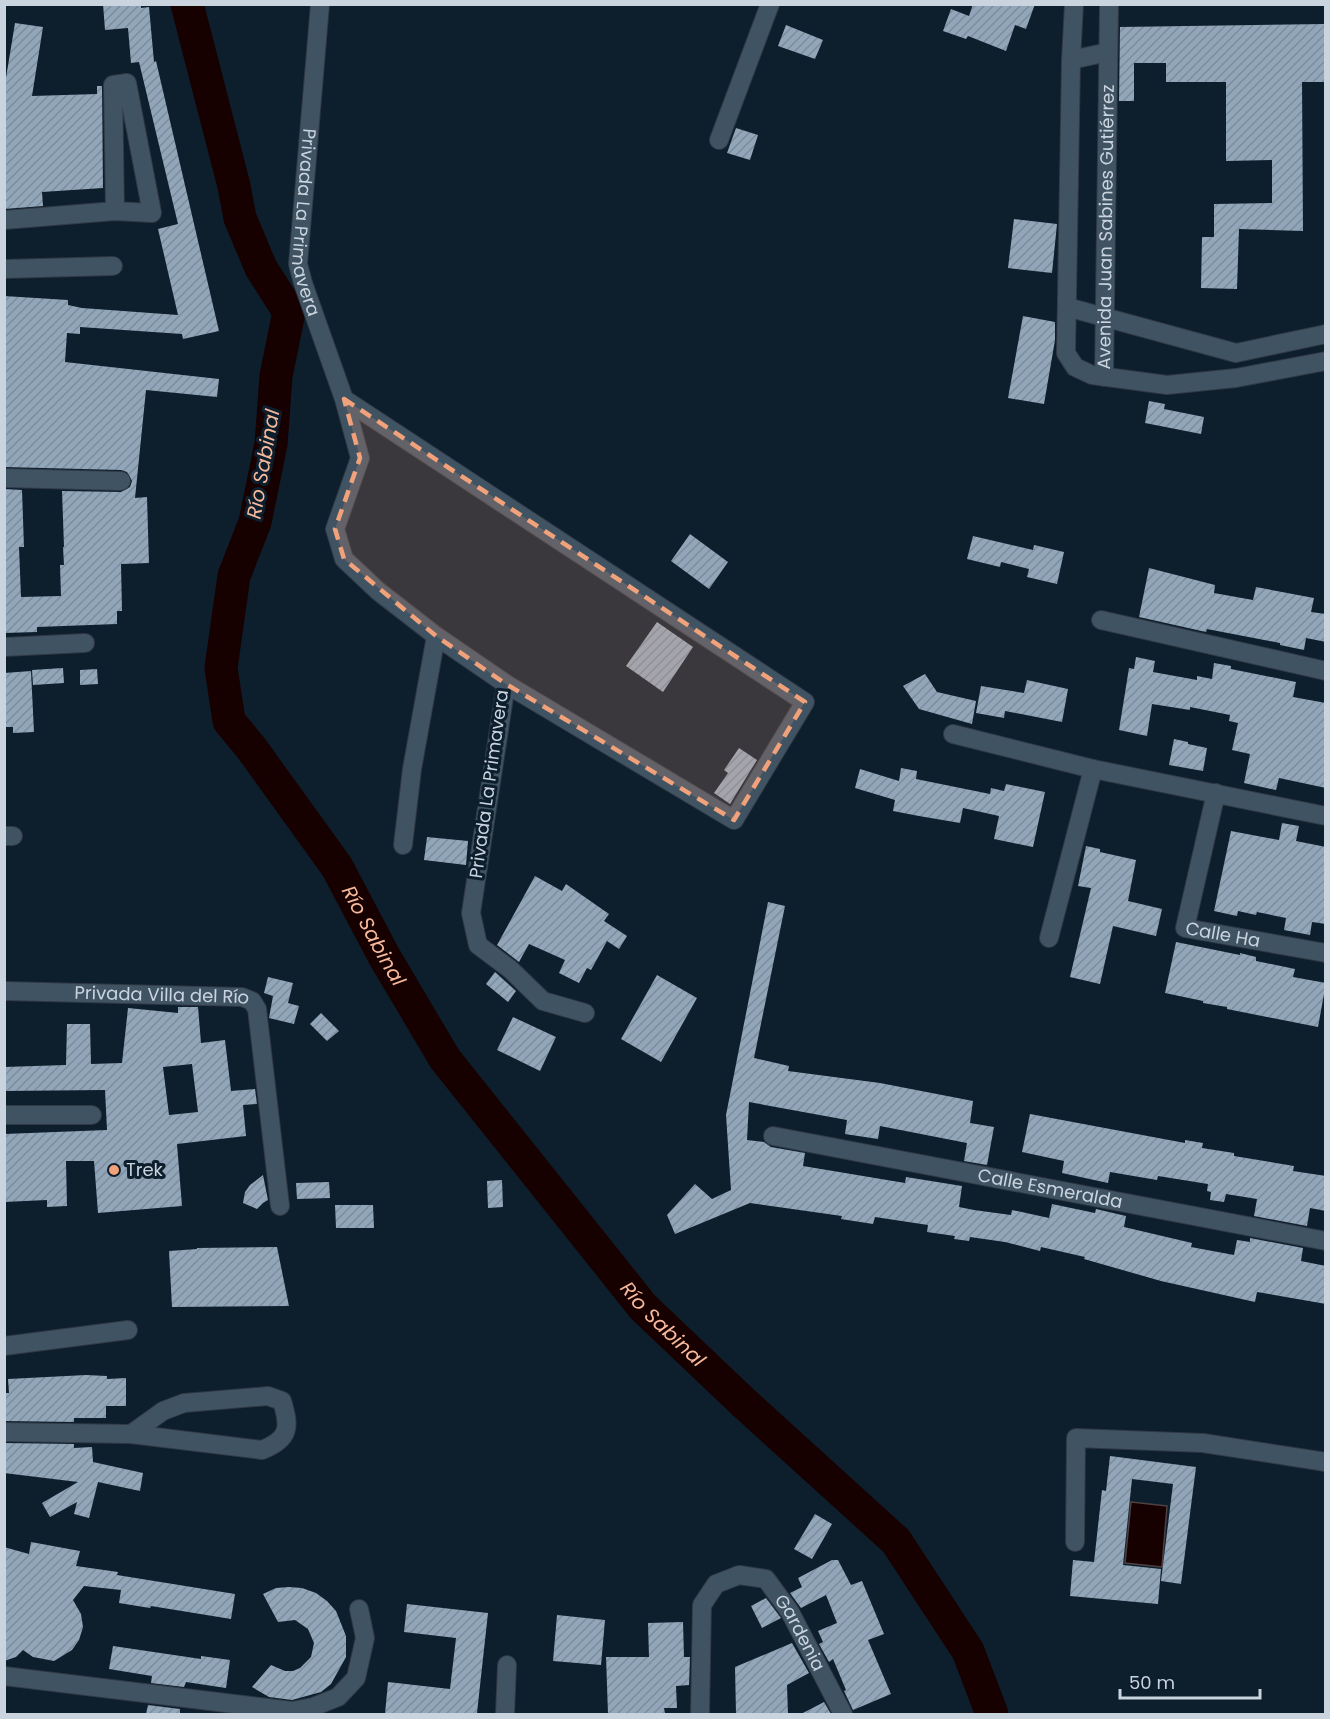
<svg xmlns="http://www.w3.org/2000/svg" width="1330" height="1719" viewBox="0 0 1330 1719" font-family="Poppins,sans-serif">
	<defs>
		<pattern id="building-hatch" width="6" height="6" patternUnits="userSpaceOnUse" patternTransform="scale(1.5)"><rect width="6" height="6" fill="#91a6b9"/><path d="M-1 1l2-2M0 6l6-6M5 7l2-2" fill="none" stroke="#7c8c9c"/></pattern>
	</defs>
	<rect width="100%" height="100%" fill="#0d1e2c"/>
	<path fill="#170100" stroke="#4d4043" stroke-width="1.5" d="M1131,1502L1167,1506L1162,1567L1125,1563Z"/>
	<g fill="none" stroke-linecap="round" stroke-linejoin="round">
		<path stroke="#170100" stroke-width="33" id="s1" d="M187,4L234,186L240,218L261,268L289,312L276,376L271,444L255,522L234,576L221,668L229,721L252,749L337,867L384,956L445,1059L643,1307L744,1403L896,1541L968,1651L992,1714"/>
	</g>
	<g fill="url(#building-hatch)" fill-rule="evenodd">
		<path d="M103,4H141V8L149,7L154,62L156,61L219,331L183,339L182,334L80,327V334L67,333L65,362L219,379L217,397L146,390L135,498L147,497L149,563L121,564L122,611H117V624L37,627V632L4,633V489L22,490L24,547H19L21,597L61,596L60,565H64L63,547H64L62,491L121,492L130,487L132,481L127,472L121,470L4,467V296L68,300V305L82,308L178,315L158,229L178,224L139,62L131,63L128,28L105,30Z"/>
		<path d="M973,4H1035L1026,29L1015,25L1006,51L968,36L966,39L943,31L951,9L969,16Z"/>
		<path d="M15,23L43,27L32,96L97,94V86H102L103,188L42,192L43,206L4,209V90Z"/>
		<path d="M1326,24V82H1302L1303,231L1239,229L1237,289L1201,288L1202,237H1214V204L1272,203V160L1226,161V82H1166V63H1134V101H1119L1120,27Z"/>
		<path d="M786,25L823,40L815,59L778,46Z"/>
		<path d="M736,128L758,135L750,160L727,153Z"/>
		<path d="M1014,219L1057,224L1052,273L1008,268Z"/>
		<path d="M1023,316L1055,322V340L1044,404L1008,398Z"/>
		<path d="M1149,401L1165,404L1164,409L1204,417L1201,434L1145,423Z"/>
		<path d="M690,534L728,562L709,589L671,561Z"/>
		<path d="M973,536L1033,550L1034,545L1064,552L1057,584L1027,577L1029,569L1001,562L1000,567L967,559Z"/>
		<path d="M1149,568L1215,585L1214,593L1253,600L1256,587L1314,598L1311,612L1326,614V642L1306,638L1304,650L1280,645V643L1207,629L1206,632L1139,617Z"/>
		<path d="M657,622L693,647L663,692L626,666Z"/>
		<path d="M1136,657L1155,661L1153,672L1197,680V676L1212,679L1214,663L1231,666V669L1296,682L1293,697L1326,703V788L1279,778L1276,790L1244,783L1250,754L1232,750L1238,723L1229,721L1230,715L1190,707V710L1152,704L1147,736L1119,730L1129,668L1134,669Z"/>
		<path d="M63,668L64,683L33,685L32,670Z"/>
		<path d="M97,669L98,684L80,685V670Z"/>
		<path d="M31,671L34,732L13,733V727H4V673Z"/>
		<path d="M925,674L937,692L976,701L972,724L919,709L903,686Z"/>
		<path d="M1027,680L1068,689L1062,722L1005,711L1004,718L976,713L981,686L1024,693Z"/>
		<path d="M1174,739L1188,742V744L1207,748L1203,771L1169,765Z"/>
		<path d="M739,748L757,760L730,804L714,793L728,773L724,770Z"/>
		<path d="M901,768L917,771L916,779L990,794L991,788L1004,791L1006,784L1045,792L1033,847L994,839L999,816L963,808L960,823L919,816L893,811L895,800L855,788L860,769L899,781Z"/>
		<path d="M1282,823L1299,826L1296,841L1326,847V924L1312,922L1310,935L1284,930L1286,918L1257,912L1256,915L1238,911L1237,916L1214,911L1231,831L1279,840Z"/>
		<path d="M427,837L468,841L466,865L424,860Z"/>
		<path d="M1086,846L1100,849V852L1136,860L1128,901L1162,909L1156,936L1113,926L1100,984L1070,977L1091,888L1078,886Z"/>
		<path d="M535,876L562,891L566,884L609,914L604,921L627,936L619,949L607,941L591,970L587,968L579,983L559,973L565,960L529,944L519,962L497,945Z"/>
		<path d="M768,902L785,906L754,1058L789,1066L788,1071L880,1083L973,1101L970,1123L994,1127L987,1165L964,1161L967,1143L880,1126L878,1139L845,1134L847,1120L749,1102L747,1140L764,1142L771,1147L805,1153L803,1166L905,1183L906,1177L962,1186L959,1207L974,1210L1011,1215L1012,1210L1049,1218L1052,1204L1095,1213L1096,1209L1126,1216L1124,1227L1192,1243L1191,1247L1234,1255L1237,1240L1250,1242V1238L1303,1248L1301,1261L1326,1266V1304L1257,1292L1255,1302L1161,1281L1084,1259L1085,1257L1041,1247L1040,1251L1005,1242L970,1237L969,1241L954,1239L955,1236L927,1232L928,1225L875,1217L873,1224L841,1219L842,1216L750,1203L675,1234L667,1215L695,1184L712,1199L731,1190L726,1115Z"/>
		<path d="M1176,942L1240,955V953L1256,957V961L1295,969L1293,977L1326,983L1318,1027L1227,1009V1007L1203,1003V1001L1165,993Z"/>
		<path d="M495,972L516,991L508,1002L486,984Z"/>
		<path d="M657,975L697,998L661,1062L621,1039Z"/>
		<path d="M268,977L293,983L288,1003L299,1006L294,1024L269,1018L273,996L264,993Z"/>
		<path d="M178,1007H198L201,1043L225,1040L231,1091L255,1089L257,1104L243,1105L246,1136L177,1144L182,1206L98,1213L94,1161H66L67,1206L47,1207V1200L4,1202V1134L107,1130L105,1090L4,1091V1067L66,1065L67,1024H90L91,1064L122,1063L128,1008L178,1013ZM192,1064L198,1112L169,1115L163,1067Z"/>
		<path d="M321,1013L339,1031L327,1041L310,1024Z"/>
		<path d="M513,1017L556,1037L540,1071L497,1050Z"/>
		<path d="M1030,1114L1185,1143V1140L1203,1143L1202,1148L1234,1153V1156L1294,1166L1293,1171L1326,1176V1211L1310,1208L1307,1226L1254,1216L1257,1199L1226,1194L1224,1202L1210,1200L1211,1192L1207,1191L1208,1184L1158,1176L1157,1180L1110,1172L1108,1183L1062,1173L1064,1161L1022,1152Z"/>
		<path d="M263,1175L268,1200L263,1203L257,1209L243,1203L245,1192L250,1185Z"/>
		<path d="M502,1180L503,1207L488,1208L487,1181Z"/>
		<path d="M329,1182L330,1198L297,1199L296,1183Z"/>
		<path d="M335,1205H373L374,1228H336Z"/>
		<path d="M277,1247L289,1306L172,1307L169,1251L197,1249V1248Z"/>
		<path d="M86,1375L107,1376V1379L126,1378V1406H106V1418H74V1422L4,1421V1393H9L8,1379Z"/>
		<path d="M4,1443L74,1444V1448L92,1447L93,1462L143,1473L140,1491L98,1482L89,1518L74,1514L77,1502L50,1517L42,1503L78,1482L4,1473Z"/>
		<path d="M1110,1456L1196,1467L1181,1584L1161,1581L1173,1484L1132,1479L1123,1565L1161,1569L1158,1604L1070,1596L1073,1560L1094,1562L1102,1490L1106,1491Z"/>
		<path d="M815,1514L832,1524L812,1559L794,1549Z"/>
		<path d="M31,1542L80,1551L76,1566L118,1572L117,1575L235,1594L231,1619L151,1606L150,1608L119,1603L121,1590L84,1586L73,1600L81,1614L83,1627L79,1640L72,1650L54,1661L33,1657L23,1650L16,1657L4,1661V1547L29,1554Z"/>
		<path d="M832,1560H838L851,1585L862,1581L884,1634L868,1640L891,1694L853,1710L844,1691L846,1690L833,1659L829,1662L819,1644L823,1642L818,1631L837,1623L826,1595L801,1608L790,1593L802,1587L798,1578Z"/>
		<path d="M289,1587L302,1588L316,1593L327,1601L336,1611L346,1636V1657L331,1684L321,1692L292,1700L269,1697L252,1687L271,1665L285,1671H293L300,1668L311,1657L314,1643L308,1629L295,1620L278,1622L263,1594L276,1588Z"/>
		<path d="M766,1598L781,1618L762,1628L751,1606Z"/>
		<path d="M407,1604L488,1613L477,1713L385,1714L388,1682L450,1689L456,1638L404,1632Z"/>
		<path d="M557,1615L605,1620L601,1665L553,1661Z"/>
		<path d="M683,1622L684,1657H690L689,1685L676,1686L677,1708H664L665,1713L608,1714L606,1657H649L648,1623Z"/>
		<path d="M792,1643L809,1673L787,1685L788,1714H736L735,1667Z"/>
		<path d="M113,1646L201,1659V1656L230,1660L226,1688L186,1682L184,1687L151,1683L152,1676L109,1669Z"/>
		<path d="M824,1702L831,1714H801Z"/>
		<path d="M148,1705L180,1709V1714H146Z"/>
	</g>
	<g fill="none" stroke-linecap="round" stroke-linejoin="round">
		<defs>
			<g id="minor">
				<path id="s2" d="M320,4L298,264L303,283L344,399L360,458L335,529L344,559L378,591L436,636L506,684L734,820L805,702L344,399"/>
				<path d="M1074,4L1071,60L1066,353L1075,367L1092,375L1167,385L1236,378L1326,361"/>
				<path d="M1071,60L1108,52"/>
				<path d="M719,140L770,4"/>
				<path d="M4,220L115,211L152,213L127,83L113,85L115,211"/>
				<path d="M4,269L113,266"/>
				<path d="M1067,307L1236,353L1326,334"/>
				<path id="s3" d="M1104,377L1109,4"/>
				<path d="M4,478L121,481"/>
				<path d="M1101,620L1326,671"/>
				<path d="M4,647L85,643"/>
				<path d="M506,684L471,913L478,945L510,969L543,1001L585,1013"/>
				<path d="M953,734L1093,769L1326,816"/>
				<path id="s4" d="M1216,793L1185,928L1326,953"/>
				<path d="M4,836H13"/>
				<path d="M403,845L412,769L436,636"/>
				<path d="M1049,938L1093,769"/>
				<path id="s5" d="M4,991L242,997L252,1001L257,1009L280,1206"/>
				<path d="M4,1115H92"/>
				<path id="s6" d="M773,1136L1326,1241"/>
				<path d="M4,1346L128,1330"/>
				<path d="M4,1432L131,1434L262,1450C290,1439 290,1427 282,1401L268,1396L184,1403L163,1411L131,1434"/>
				<path d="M1075,1542L1076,1438L1203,1443L1326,1462"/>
				<path d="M4,1676L292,1711L313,1707L338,1697L356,1678L365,1638L359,1609"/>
				<path d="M505,1714L507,1665"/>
				<path id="s7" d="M700,1714L702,1605L716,1584L739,1575L766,1579L790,1612L843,1714"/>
			</g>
		</defs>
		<use href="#minor" stroke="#303844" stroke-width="20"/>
		<use href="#minor" stroke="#405363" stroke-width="18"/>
	</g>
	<path fill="#f1a27b" fill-opacity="0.2" stroke="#f1a27b" stroke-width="4.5" stroke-dasharray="12 8" stroke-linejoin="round" d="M344,399L805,702L734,820L506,684L436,636L344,559L335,529L360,458Z"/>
	<circle fill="#f1a27b" stroke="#0d1e2c" stroke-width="2" cx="114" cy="1170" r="6"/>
	<g text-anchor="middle" stroke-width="6" stroke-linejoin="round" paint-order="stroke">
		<g font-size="18" fill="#cad4de" stroke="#0d1e2c">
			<text dy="6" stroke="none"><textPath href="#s2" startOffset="220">Privada La Primavera</textPath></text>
			<text dy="6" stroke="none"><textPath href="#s3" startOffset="150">Avenida Juan Sabines Gutiérrez</textPath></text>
			<text transform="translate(489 784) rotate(-82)" y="6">Privada La Primavera</text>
			<text dy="6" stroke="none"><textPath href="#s4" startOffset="177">Calle Ha</textPath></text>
			<text dy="6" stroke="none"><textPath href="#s5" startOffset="158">Privada Villa del Río</textPath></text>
			<text dy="6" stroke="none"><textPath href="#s6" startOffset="282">Calle Esmeralda</textPath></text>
			<text dy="6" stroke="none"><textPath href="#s7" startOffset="250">Gardenia</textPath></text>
		</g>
		<g font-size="18" fill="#cad4de" stroke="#0d1e2c" text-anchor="start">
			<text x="126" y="1176">Trek</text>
		</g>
		<g font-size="20" font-style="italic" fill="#f7b99c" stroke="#0d1e2c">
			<text transform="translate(263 464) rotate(-80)" y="7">Río Sabinal</text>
			<text dy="7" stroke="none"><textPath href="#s1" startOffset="1004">Río Sabinal</textPath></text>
			<text dy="7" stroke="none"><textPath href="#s1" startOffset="1490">Río Sabinal</textPath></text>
		</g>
	</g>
	<rect width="1330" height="1719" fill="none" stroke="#cad4de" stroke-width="12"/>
	<path d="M1120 1689v9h140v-9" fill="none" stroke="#cad4de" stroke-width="3"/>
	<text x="1129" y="1689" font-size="18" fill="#cad4de" stroke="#0d1e2c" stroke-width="4.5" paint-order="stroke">50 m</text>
</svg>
